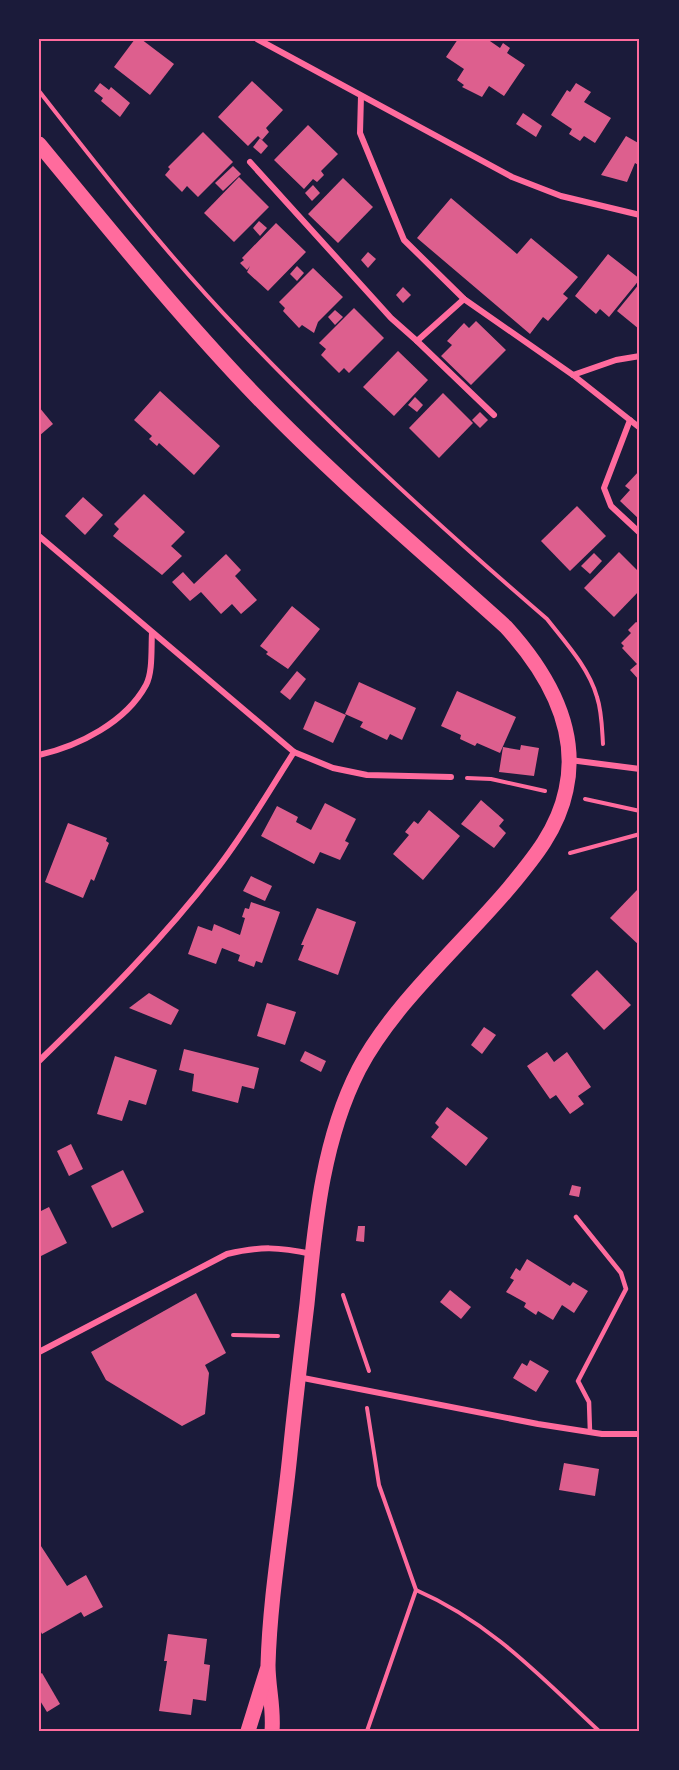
<svg xmlns="http://www.w3.org/2000/svg" width="679" height="1770" viewBox="0 0 679 1770" font-family="'Public Sans',sans-serif">
	<rect width="100%" height="100%" fill="#1b1b3a"/>
	<g fill="#dd5f8e">
		<path d="M135,39H141L174,64L150,95L114,67Z"/>
		<path d="M458,39H487L500,48L503,43L510,48L507,53L525,65L504,96L489,86L482,97L462,87L464,85L457,80L464,69L446,57Z"/>
		<path d="M252,81L283,110L266,128L269,132L262,140L258,136L248,146L218,117Z"/>
		<path d="M100,83L109,90L111,87L130,103L120,117L101,101L103,98L94,91Z"/>
		<path d="M576,83L591,92L584,102L611,118L595,143L584,136L580,141L569,134L572,129L551,115L567,90L570,92Z"/>
		<path d="M523,113L542,126L536,137L516,124Z"/>
		<path d="M308,125L338,154L321,171L324,175L317,182L313,179L304,189L274,160Z"/>
		<path d="M203,132L233,162L198,197L187,186L182,192L165,175L170,169L168,167Z"/>
		<path d="M626,136L640,144V166L635,163L627,182L601,175Z"/>
		<path d="M260,138L268,146L261,154L253,147Z"/>
		<path d="M233,166L241,174L223,191L215,183Z"/>
		<path d="M239,177L269,207L234,242L204,213Z"/>
		<path d="M343,178L373,207L338,243L308,214Z"/>
		<path d="M313,185L320,193L312,201L305,193Z"/>
		<path d="M451,198L517,254L531,238L578,277L563,294L568,298L548,321L543,317L530,334L417,238Z"/>
		<path d="M259,221L267,228L260,236L253,228Z"/>
		<path d="M276,223L306,252L268,291L247,272L250,266L247,270L240,263L244,260L242,258Z"/>
		<path d="M368,252L376,259L368,268L361,260Z"/>
		<path d="M608,254L640,279L609,317L600,309L596,314L575,296Z"/>
		<path d="M297,266L304,273L297,281L290,274Z"/>
		<path d="M313,268L343,297L318,322L314,333L302,325L299,328L283,311L285,308L279,302Z"/>
		<path d="M640,283V328L639,329L617,311Z"/>
		<path d="M403,287L411,295L403,303L396,295Z"/>
		<path d="M354,308L384,338L349,373L344,368L339,373L321,355L326,349L319,343Z"/>
		<path d="M335,310L343,317L335,325L328,317Z"/>
		<path d="M476,321L506,350L471,385L441,356L452,345L447,341L464,323L469,328Z"/>
		<path d="M398,351L428,380L394,416L363,387Z"/>
		<path d="M160,391L220,446L194,475L159,443L157,446L149,439L152,436L134,420Z"/>
		<path d="M443,393L473,423L439,458L409,428Z"/>
		<path d="M415,397L423,405L417,412L408,405Z"/>
		<path d="M39,407L53,424L39,436Z"/>
		<path d="M480,412L488,420L480,428L472,420Z"/>
		<path d="M640,470V520L620,501L630,490L625,486Z"/>
		<path d="M144,494L185,532L171,546L182,556L162,575L113,536L119,529L114,524Z"/>
		<path d="M83,497L103,515L85,535L65,516Z"/>
		<path d="M577,506L606,536L570,571L541,541Z"/>
		<path d="M619,552L640,573V590L614,617L584,588Z"/>
		<path d="M594,553L602,561L590,574L581,566Z"/>
		<path d="M226,554L241,570L235,576L257,600L241,614L232,604L221,614L201,592L190,601L172,582L183,572L194,584Z"/>
		<path d="M292,606L320,629L288,669L266,654L268,652L260,646Z"/>
		<path d="M636,622L640,624V681L630,670L637,664L622,648L624,646L621,643L631,633L628,630Z"/>
		<path d="M297,671L306,679L290,700L280,692Z"/>
		<path d="M359,682L416,708L402,740L390,734L387,740L360,727L363,722L345,714Z"/>
		<path d="M457,691L516,717L500,753L477,743L475,746L460,739L461,735L441,726Z"/>
		<path d="M315,701L346,715L333,743L303,729Z"/>
		<path d="M521,745L539,748L534,776L499,772L503,747L520,750Z"/>
		<path d="M481,800L504,820L499,826L506,833L494,848L461,824Z"/>
		<path d="M325,803L356,819L345,841L349,843L340,860L320,852L314,864L261,836L277,806L298,817L296,822L311,830Z"/>
		<path d="M429,810L460,836L423,880L393,854L409,835L405,832L414,821L418,824Z"/>
		<path d="M68,823L107,838L106,841L109,843L94,881L91,879L83,898L45,882Z"/>
		<path d="M251,876L272,886L265,901L243,891Z"/>
		<path d="M637,890L640,893V946L610,918Z"/>
		<path d="M251,902L280,912L262,963L256,961L254,967L238,961L240,955L222,948L216,964L188,954L198,926L212,931L214,924L240,935L245,918L242,917L245,908L249,909Z"/>
		<path d="M317,908L356,922L338,975L298,960L304,945H301Z"/>
		<path d="M597,970L631,1005L604,1030L571,995Z"/>
		<path d="M149,993L179,1010L171,1025L129,1008Z"/>
		<path d="M267,1003L296,1012L285,1045L257,1036Z"/>
		<path d="M484,1027L496,1035L482,1054L471,1045Z"/>
		<path d="M184,1049L259,1068L254,1089L242,1086L238,1103L192,1091L194,1074L179,1070Z"/>
		<path d="M305,1051L326,1061L321,1072L300,1061Z"/>
		<path d="M547,1052L554,1062L567,1052L591,1087L578,1096L584,1104L570,1114L556,1095L550,1099L527,1066Z"/>
		<path d="M115,1056L157,1070L146,1105L129,1100L122,1121L97,1114Z"/>
		<path d="M447,1107L488,1138L466,1166L431,1137L439,1127L435,1123Z"/>
		<path d="M71,1144L83,1169L69,1176L57,1151Z"/>
		<path d="M123,1170L144,1212L112,1228L91,1186Z"/>
		<path d="M572,1185L581,1187L579,1197L569,1195Z"/>
		<path d="M49,1207L67,1243L39,1257V1212Z"/>
		<path d="M358,1226H365L364,1242L356,1241Z"/>
		<path d="M527,1259L570,1286L573,1282L588,1291L574,1313L562,1305L553,1320L538,1311L536,1315L524,1307L526,1303L506,1292L514,1280L510,1278L516,1268L520,1271Z"/>
		<path d="M450,1290L471,1307L461,1319L440,1302Z"/>
		<path d="M196,1293L226,1353L205,1365L209,1373L205,1414L182,1426L106,1380L91,1352Z"/>
		<path d="M530,1360L549,1371L536,1392L513,1378L522,1363L527,1366Z"/>
		<path d="M564,1463L599,1469L595,1496L559,1490Z"/>
		<path d="M39,1543L67,1586L86,1575L103,1607L84,1617L81,1612L42,1634L39,1628Z"/>
		<path d="M168,1634L207,1639L204,1664L210,1665L206,1701L193,1699L191,1715L159,1711L167,1661H164Z"/>
		<path d="M42,1673L60,1704L47,1712L39,1699V1675Z"/>
	</g>
	<g fill="none" stroke-linecap="round" stroke-linejoin="round">
		<g stroke="#ff6b9d" stroke-width="4">
			<path d="M39,91C103,173 168,256 240,331C337,433 440,527 547,619C565,642 589,668 597,697C602,712 602,729 603,744"/>
			<path d="M467,778L491,779L545,791"/>
			<path d="M585,799L640,811"/>
			<path d="M570,853L640,834"/>
			<path d="M343,1295L369,1371"/>
			<path d="M233,1335L278,1336"/>
			<path d="M367,1408L379,1485L416,1590C490,1622 541,1677 599,1731"/>
			<path d="M367,1731L416,1590"/>
		</g>
		<path stroke="#ff6b9d" stroke-width="4.5" d="M576,1217L621,1273L626,1289L578,1381L589,1402L590,1432"/>
		<g stroke="#ff6b9d" stroke-width="6">
			<path d="M257,39L512,177L561,196L640,215"/>
			<path d="M361,96L360,133L404,240L464,299L573,375L640,428"/>
			<path d="M250,162L391,318L417,341L464,299"/>
			<path d="M417,341L494,415"/>
			<path d="M573,375L616,360L640,356"/>
			<path d="M630,420L604,488L611,506L640,533"/>
			<path d="M39,536L294,752L333,768L367,775L451,777"/>
			<path d="M39,755C79,746 126,722 146,685C153,672 151,648 152,633"/>
			<path d="M570,760L640,769"/>
			<path d="M39,1061C101,1001 163,939 216,870C245,833 269,791 294,752"/>
			<path d="M39,1352L227,1254C260,1246 279,1247 312,1254"/>
			<path d="M298,1377L538,1424L602,1434H640"/>
		</g>
		<g stroke="#ff6b9d" stroke-width="15">
			<path d="M39,144C110,230 181,318 259,399C336,479 423,552 506,627C546,671 580,727 566,790C558,829 534,858 509,888C461,945 393,1004 359,1069C322,1141 315,1225 307,1304C301,1354 295,1404 290,1454C283,1524 270,1595 268,1665C268,1687 274,1708 272,1731"/>
			<path d="M248,1731L267,1670"/>
		</g>
	</g>
	<rect width="679" height="1770" fill="none" stroke="#1b1b3a" stroke-width="81"/>
	<rect x="40" y="40" width="598" height="1690" fill="none" stroke="#ff6b9d" stroke-width="2"/>
</svg>
